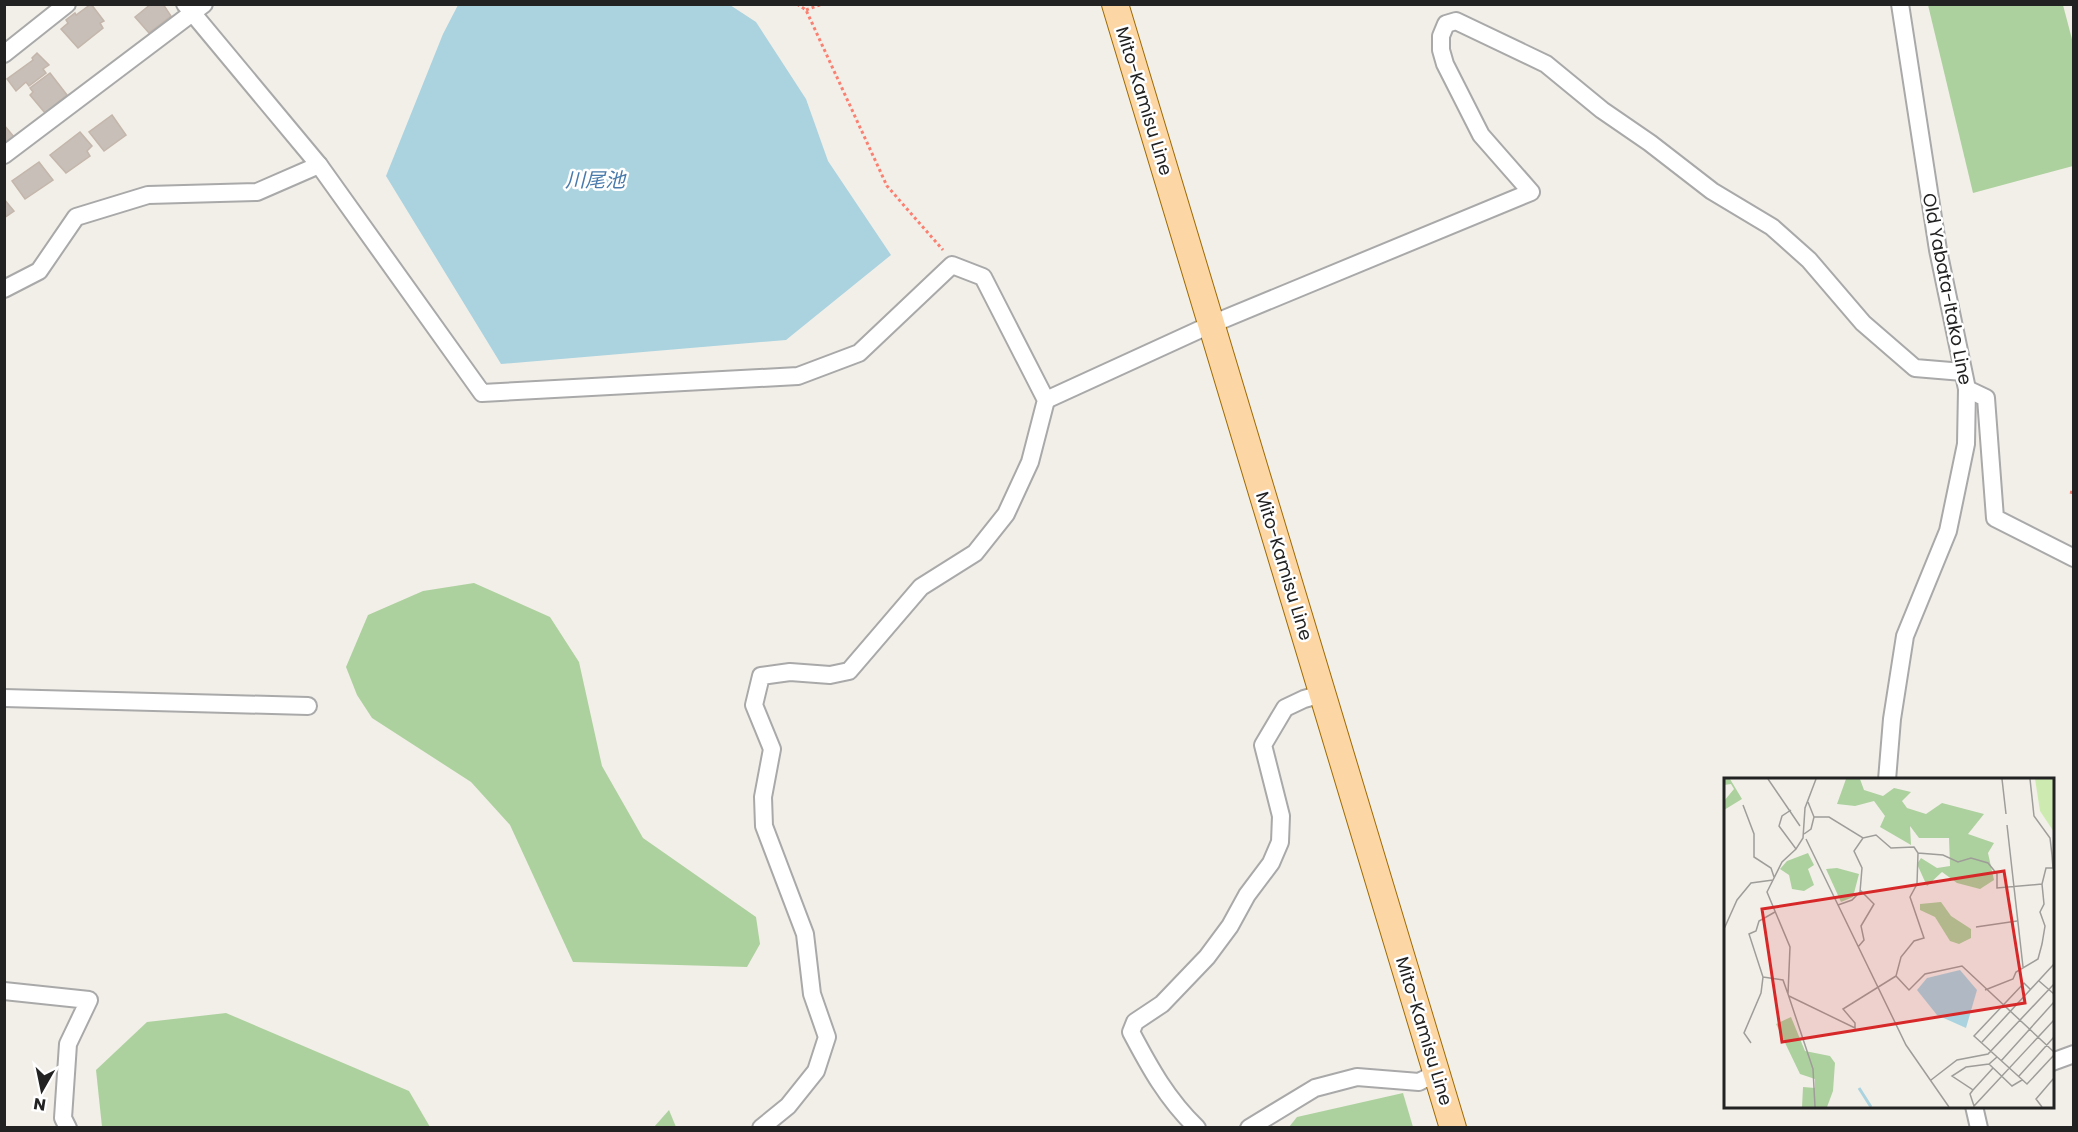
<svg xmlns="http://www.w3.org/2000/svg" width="2078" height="1132" viewBox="0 0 2078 1132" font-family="Poppins,'Noto Sans JP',sans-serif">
	<rect width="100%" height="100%" fill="#f2efe9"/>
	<g fill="#add19e">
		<path d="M1928,5H2063L2073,43V166L1973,193Z"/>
		<path d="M474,583L550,617L579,662L602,766L643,838L756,917L760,944L747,967L573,962L510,825L471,782L372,718L357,695L346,667L368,615L423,591Z"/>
		<path d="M226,1013L409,1091L430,1127H102L96,1070L147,1022Z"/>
		<path d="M1403,1093L1413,1127H1289L1297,1117Z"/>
		<path d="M669,1110L676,1127H654Z"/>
	</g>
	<path fill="#aad3df" d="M458,5H730L756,22L806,99L828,161L891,255L786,340L501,364L386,176L443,34Z"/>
	<g fill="#c7bfb8" stroke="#c4b6ab" stroke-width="1.5">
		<path d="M91,4L104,21L100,23L103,28L78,48L61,29L68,23L66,20L75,13L76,15Z"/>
		<path d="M151,4H163L171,16L149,33L135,17Z"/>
		<path d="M37,53L49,65L43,69L46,73L29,86L26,82L16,91L7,79L33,60L32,58Z"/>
		<path d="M50,73L67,95L45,113L30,95L33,92L30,88Z"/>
		<path d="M112,115L126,135L104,151L89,132Z"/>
		<path d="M4,125L15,138L4,145Z"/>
		<path d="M80,132L92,146L87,151L90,156L66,173L50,155Z"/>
		<path d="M39,162L53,180L25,199L12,181Z"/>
		<path d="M4,199L14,211L4,218Z"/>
	</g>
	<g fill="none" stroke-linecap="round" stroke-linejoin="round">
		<defs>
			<g id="street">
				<path d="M185,4L319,165L482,393L798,376L859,353L952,265L983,277L1046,400L1030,462L1006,514L975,553L921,587L849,671L830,675L790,672L761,676L754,705L772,749L763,797L764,826L805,934L812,994L827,1037L816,1071L788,1106L761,1128"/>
				<path d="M4,54L67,4"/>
				<path d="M4,155L204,4"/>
				<path d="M4,289L39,271L76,217L148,195L257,192L319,165"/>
				<path d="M1967,389L1986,398L1995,518L2074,558"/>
				<path d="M1046,400L1212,324L1531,192L1481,135L1445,64L1441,50V36L1446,24L1456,21L1546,64L1602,110L1650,143L1712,191L1772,227L1809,260L1863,323L1915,368L1963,372"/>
				<path d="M4,698L308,706"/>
				<path d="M1887,780L1892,719L1905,636L1948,531L1966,444L1967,389L1938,250L1900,4"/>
				<path d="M4,991L89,1000L68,1044L63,1118L68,1128"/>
				<path d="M2052,1062L2074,1054"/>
				<path d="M1974,1106L1979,1128"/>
				<path d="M1197,1128C1167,1099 1150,1068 1131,1032L1135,1022L1162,1004L1207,957L1230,926L1247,895L1271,863L1280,842L1281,816L1263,745L1285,708L1304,699L1322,694"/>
				<path d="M1249,1128L1315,1088L1357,1077L1419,1082L1436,1073"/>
			</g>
			<path id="primary" d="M1115,4L1453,1128"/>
		</defs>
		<use href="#street" stroke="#a9a9a9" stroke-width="20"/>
		<use href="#primary" stroke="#a06b00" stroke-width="28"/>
		<g stroke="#fa8072" stroke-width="3" stroke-dasharray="3 3" stroke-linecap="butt">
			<path d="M797,4L806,10L887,186L943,250"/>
			<path d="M806,10L822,4"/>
			<path d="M2070,492L2074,493"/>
		</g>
		<use href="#street" stroke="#fff" stroke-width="16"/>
		<use href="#primary" stroke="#fcd6a4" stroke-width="26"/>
	</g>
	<g text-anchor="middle" stroke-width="5" stroke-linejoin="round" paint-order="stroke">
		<g font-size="18" fill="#222" stroke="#fff">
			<text transform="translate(1144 101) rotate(73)" y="6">Mito-Kamisu Line</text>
			<text transform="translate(1947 289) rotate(79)" y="6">Old Yabata-Itako Line</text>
			<text transform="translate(1284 566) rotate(73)" y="6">Mito-Kamisu Line</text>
			<text transform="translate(1424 1031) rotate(73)" y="6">Mito-Kamisu Line</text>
		</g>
		<g font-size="20" font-style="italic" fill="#4a7aab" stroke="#fff">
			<text x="595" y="187">川尾池</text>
		</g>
	</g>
	<g transform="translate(1724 778)">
		<rect width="330" height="330" fill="#f2efe9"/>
		<path d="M311,1H330V54L316,33Z" fill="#cdebb0"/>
		<path d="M0,1H6L18,21L0,32V23L10,11L7,6L0,7ZM122,1H136L140,12L159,18L170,10L187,14L178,23L183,30L202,36L218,25L260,36L244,56L270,65L264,75L270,102L256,111L233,105L218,94L203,108L193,86L197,80L213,90L226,88L225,60H195L186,48L187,67L156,49L161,38L150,23L131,28L113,26ZM84,75L90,87L84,91L90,107L80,113L68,111L65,97L56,91L63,83ZM113,90L135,96L129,119L117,124L102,91ZM217,124L227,138L247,151V160L235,166L226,163L211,139L196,132V126ZM67,239L81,273L106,278L111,285L109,313L103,329H78L79,309L91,310V301L76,296L52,246Z" fill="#add19e"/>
		<path d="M236,192L253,212L242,250L213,237L193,212L203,200Z" fill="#aad3df"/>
		<path fill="none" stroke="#aad3df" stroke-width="3" d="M135,310L147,329"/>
		<path fill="none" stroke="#9f9d99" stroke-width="1.5" d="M44,1L76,48M278,1L282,36M19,27L30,56V79L47,90L50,99M67,32L58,38L55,48L72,71L79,60L81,30L92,1M90,39H105L139,60L152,57L167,70L190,69L194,75L219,77L234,84L247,80L264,85L273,96V110L318,106M283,47L299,189M80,56L87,51L90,39L84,24M82,61L182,267L225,329M72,71L58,84L43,114L66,169L64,216L89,291L91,329M194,75L193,106L186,119L200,160L190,163L177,179L172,198L185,212L201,196L238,188L330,274M114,127L128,122L136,114L138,90L130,73L139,60M252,149L293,143M0,151L13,122L27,105L49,102M134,169L140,162L137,148L150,126L136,112M39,199L59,202L64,216M315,203L330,216M261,212L289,201L292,194L314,181L318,166L321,148L316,134L320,126L318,106L322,90H329L328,77L326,60L310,38L306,1M307,212L300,205L250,258L303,306L330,277M65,218L131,250V245L119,231L172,198M258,264L330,186M27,265L20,255L37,215L39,199L25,156L32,153L35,143L51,134M273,279L265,286L242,289L228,298L249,312L246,316L250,328L330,242M277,283L330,224M265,286L288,308L298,302M295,298L330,259M207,302L233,282L264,276L330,206M249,312L269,290M318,329L312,321L330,300"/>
		<path fill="#d62828" fill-opacity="0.15" stroke="#d62828" stroke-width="3" d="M280,93L301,225L58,264L38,131Z"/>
		<rect width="330" height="330" fill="none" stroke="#222" stroke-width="3"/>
	</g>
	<rect width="2078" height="1132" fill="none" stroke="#222222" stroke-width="12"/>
	<g transform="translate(42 1090) rotate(189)" stroke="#ffffff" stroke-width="4.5" paint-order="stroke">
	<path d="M0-4.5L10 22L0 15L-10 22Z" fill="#222222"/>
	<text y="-9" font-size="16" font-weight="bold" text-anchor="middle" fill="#222222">N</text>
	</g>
</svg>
